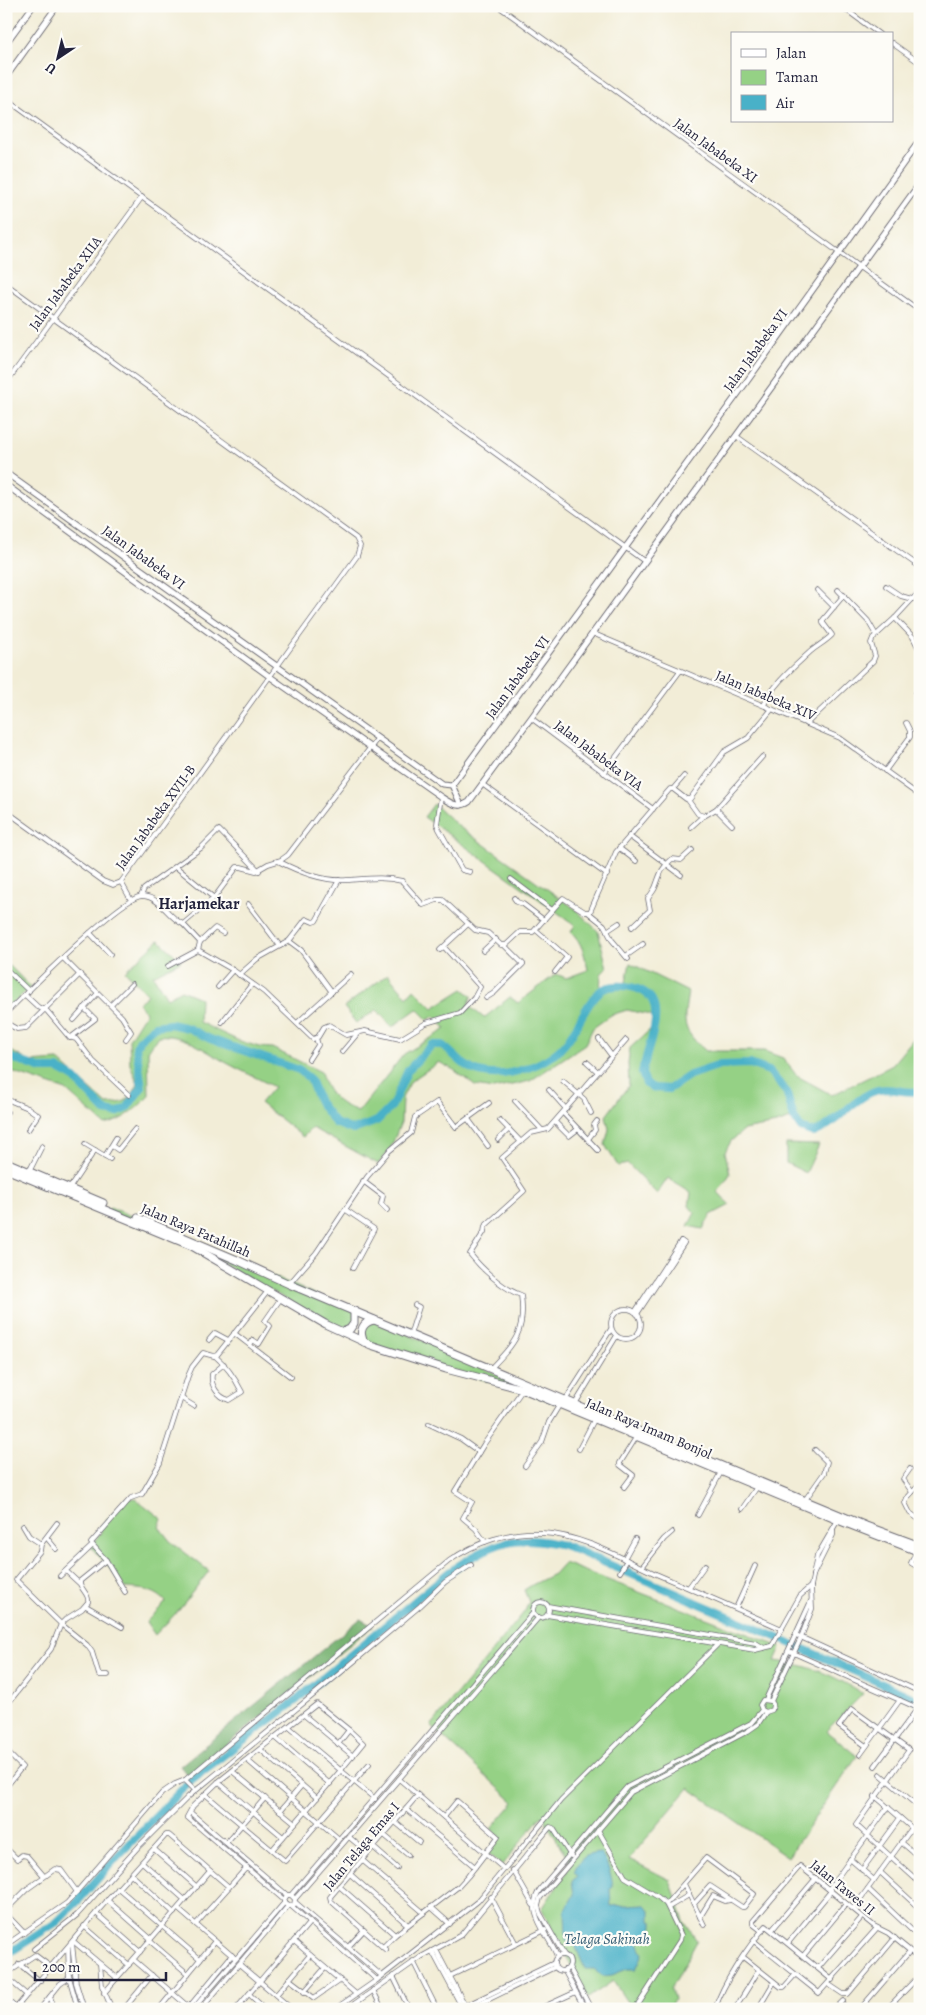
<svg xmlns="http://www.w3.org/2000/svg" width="926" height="2015" viewBox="0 0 926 2015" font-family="Alegreya,serif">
	<rect width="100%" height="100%" fill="#fdfcf7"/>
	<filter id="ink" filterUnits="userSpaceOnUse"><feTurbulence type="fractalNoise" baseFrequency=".02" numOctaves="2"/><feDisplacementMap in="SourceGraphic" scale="10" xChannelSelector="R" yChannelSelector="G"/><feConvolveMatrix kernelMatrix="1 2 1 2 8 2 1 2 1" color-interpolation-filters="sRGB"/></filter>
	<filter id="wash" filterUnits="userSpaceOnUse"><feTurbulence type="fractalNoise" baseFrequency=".0096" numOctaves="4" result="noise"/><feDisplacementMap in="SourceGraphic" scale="20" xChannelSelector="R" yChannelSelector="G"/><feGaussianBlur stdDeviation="1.12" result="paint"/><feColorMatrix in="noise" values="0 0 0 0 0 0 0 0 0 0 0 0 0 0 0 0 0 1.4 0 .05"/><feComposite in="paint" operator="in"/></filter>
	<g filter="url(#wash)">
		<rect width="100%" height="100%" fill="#f2edd7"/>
		<g fill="#95d185" stroke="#5c7a60">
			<path d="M434,804L458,826L574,908L598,931L607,968L601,974L600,991L612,985L625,987L630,963L688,992C683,1024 681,1029 706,1051H764L783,1058L797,1076L832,1095L891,1066L919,1032L920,1091C905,1095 888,1084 870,1093C849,1103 836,1124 814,1133L801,1128L794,1118L776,1124L744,1130L731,1141L725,1152L730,1174L718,1192L730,1205L711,1215L703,1229L688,1226L695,1213L689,1206L691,1193L668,1178L657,1194L628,1164L618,1166L605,1145L609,1129L606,1116L629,1085L628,1063L630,1048L653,1027L655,1016L627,1010L611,1015L593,1028L585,1044L551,1067L530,1081L493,1089L475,1086L454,1070L439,1062L411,1081L402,1098L401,1122L390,1150L378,1164L312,1128L303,1137L260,1103L274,1087C258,1078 241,1071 225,1062C204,1050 183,1033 158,1036L148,1051L149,1096C135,1110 124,1120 105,1125L66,1090L6,1070V1048L30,1062L58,1060L107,1104C126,1103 129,1101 138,1084L130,1064L129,1039L146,1012L138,1003L148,995L125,971L159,940L181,961L153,975L167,998L181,990L200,998L199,1022L237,1040L259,1047L272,1048L321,1072C326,1094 338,1104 358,1112L404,1054L446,1029L434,1016L428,1020L417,1009L392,1027L377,1010L356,1023L344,1007L388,974L407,997L414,989L433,1008L463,989L472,996L468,1005L484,1018L510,997L518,1003L556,974L566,978L588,970C585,956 582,942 571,932L575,925L424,817Z"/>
			<path d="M10,966L30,987L6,1011V968Z"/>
			<path d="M786,1144L819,1145L806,1173L786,1163Z"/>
			<path d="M110,1207L354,1311L355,1319L343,1332L200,1250L108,1211Z"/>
			<path d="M371,1320L441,1348L560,1404L364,1342L362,1329Z"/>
			<path d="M135,1498L162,1519L159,1527L170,1541L209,1571L176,1613L155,1635L146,1622L166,1602C155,1589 140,1589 125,1588L109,1567L90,1546L102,1532L99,1529L125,1499Z"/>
			<path d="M564,1563L781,1647L775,1661C810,1665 834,1675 863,1694L826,1731L857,1756L788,1857L689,1788L629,1859L670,1880L684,1921L697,1941L671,1989L674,1999L669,2009H623L629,2005L613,1981L588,1998L542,1909L571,1864L542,1815L502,1866L487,1852L500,1836L491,1829L514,1802L431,1726L525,1611L529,1602L524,1590L532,1585L554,1574Z"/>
		</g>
		<path fill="#78b372" stroke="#4d6a56" d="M360,1619L373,1626L188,1776L180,1766Z"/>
		<path fill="#49b1c8" stroke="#366a82" d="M600,1853C607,1861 612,1877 613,1887L610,1889L611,1906L644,1904L650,1910V1920L653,1921C654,1933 647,1937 638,1942L643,1954L636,1969H627L612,1975L603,1976L594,1969H585L575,1945L566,1940L565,1910L574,1895L572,1881L578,1876L574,1872C579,1858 586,1854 600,1853Z"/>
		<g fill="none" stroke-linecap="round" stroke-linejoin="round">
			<g stroke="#49b1c8" stroke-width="8">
				<path d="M6,1056L42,1069H58L73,1077L105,1111L117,1113L127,1108L142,1087L136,1047L140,1039L155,1026L170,1024L188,1028L210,1039L299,1070L310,1079L319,1102L335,1123L353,1130L377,1121L392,1106L408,1070L432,1045H442C454,1054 464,1068 479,1072C507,1080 551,1064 568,1040C579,1025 585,1005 599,992C612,981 646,985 653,1002C660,1020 649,1044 645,1062C644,1065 642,1070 642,1073C643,1076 645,1081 646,1084L654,1088L669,1089L690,1075L720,1065L750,1064L769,1071L786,1091L794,1118L801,1128L814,1133C836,1124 849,1103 870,1093C888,1084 905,1095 920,1091"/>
				<path d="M6,1955L57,1922L78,1901L115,1859L191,1780L298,1699L449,1572C492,1543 517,1531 569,1547C686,1598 804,1648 920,1701"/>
			</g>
		</g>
	</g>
	<g filter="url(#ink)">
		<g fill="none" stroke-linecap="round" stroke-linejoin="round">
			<defs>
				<g id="street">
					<path d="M498,6L920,311"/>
					<path d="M841,6L879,34"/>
					<path d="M892,43L920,63"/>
					<path d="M6,99L644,561"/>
					<path d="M6,284L356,538L360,546L357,556L121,882L113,885L103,881L6,811"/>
					<path d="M6,383L142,197"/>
					<path d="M736,436L920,567"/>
					<path d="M886,586L901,596L912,599"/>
					<path d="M817,590L834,607"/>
					<path d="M838,590L868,621L876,635"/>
					<path d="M895,618L913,637L920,651"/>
					<path d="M592,633L840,738L920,796"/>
					<path d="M916,693L920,689"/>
					<path d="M764,705C772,685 794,667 810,652C817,646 825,642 832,635L823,623V620L844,595"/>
					<path d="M918,709L920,707"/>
					<path d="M531,718L653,809"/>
					<path d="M806,724L873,661L875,656L871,643L873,638L895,618L920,591"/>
					<path d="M885,771L910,737V731L906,723"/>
					<path d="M604,773L680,671"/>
					<path d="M482,784L607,875"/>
					<path d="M673,789L684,776"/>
					<path d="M441,797L437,824L439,829L462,870L470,872"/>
					<path d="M688,800L698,814L704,816L716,809L762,757"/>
					<path d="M716,809L732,825"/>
					<path d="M691,827L702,817"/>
					<path d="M629,836L681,875"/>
					<path d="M619,848L636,861"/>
					<path d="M278,861C299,872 323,882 347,880C366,879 383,876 402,881L423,905L437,900H443L475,930L488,933L501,945H506L520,932H533L563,898L585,912H590L616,852L670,789H673L686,799H690L724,752L748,738L772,709"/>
					<path d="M176,867L214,898"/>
					<path d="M511,879L552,910"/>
					<path d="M121,882L131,900"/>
					<path d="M141,896L144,889L201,848L219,830L259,871"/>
					<path d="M514,898L517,902L523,904L544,920"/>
					<path d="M248,904L280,946"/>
					<path d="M589,913L604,925L612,940L628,959"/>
					<path d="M183,924L200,942L198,950L233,970L264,992L313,1039L318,1037L324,1027L329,1025L346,1035L365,1031L400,1039L426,1023L460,1013L474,998L480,987L444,947"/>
					<path d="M632,927L650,910L648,899C650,895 653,892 655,888C660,876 660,869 672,859L681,860L692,850"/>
					<path d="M536,930L567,957L555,972"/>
					<path d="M607,931L619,923"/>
					<path d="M90,933L110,954"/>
					<path d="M289,941L301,950L332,992"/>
					<path d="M200,942L215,928L223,933"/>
					<path d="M440,950L468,924"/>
					<path d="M483,951L496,939"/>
					<path d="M626,956L643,944"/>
					<path d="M63,958L122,1017L131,1032L126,1039"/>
					<path d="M168,966L198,950"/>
					<path d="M6,969L29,991"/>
					<path d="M239,975L257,959L289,941L306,919L313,922L316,921L339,880"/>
					<path d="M218,987L233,970"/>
					<path d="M25,995L38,1007L47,1011L69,1037L76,1039L93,1061L129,1095"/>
					<path d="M486,998L494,993L523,964L505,946"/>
					<path d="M111,1005L132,984"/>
					<path d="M6,1013C24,995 124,894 143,896C162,898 168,918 183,924L214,898L237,867H241L256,871L268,864L281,860L288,855L377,739"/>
					<path d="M74,1020L97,994"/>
					<path d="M222,1022L252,984"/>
					<path d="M6,1023L17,1029L26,1028L80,974"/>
					<path d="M297,1023L351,974"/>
					<path d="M70,1038L95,1019L84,1008"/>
					<path d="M599,1039L611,1055"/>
					<path d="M342,1052L358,1033"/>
					<path d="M309,1059L318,1045L316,1038"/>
					<path d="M587,1062L598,1072"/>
					<path d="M563,1081L584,1099L591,1113"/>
					<path d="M6,1087L9,1075"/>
					<path d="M549,1090L566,1109"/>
					<path d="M6,1099L28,1108L38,1115L28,1130"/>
					<path d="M515,1101L542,1130"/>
					<path d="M6,1111L7,1112"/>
					<path d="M563,1113L598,1150"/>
					<path d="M468,1119L488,1146"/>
					<path d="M500,1120L521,1142"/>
					<path d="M555,1122L569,1136L578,1129"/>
					<path d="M588,1139L595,1130L594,1125L597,1121"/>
					<path d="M498,1140L509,1129"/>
					<path d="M85,1144L110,1159"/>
					<path d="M112,1146L118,1150L135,1129"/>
					<path d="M105,1156L116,1138"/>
					<path d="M29,1172L42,1146"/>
					<path d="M363,1181L383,1196L381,1204L387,1210"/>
					<path d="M69,1189L95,1150"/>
					<path d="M346,1210L374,1229L353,1268"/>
					<path d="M289,1284L316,1253L367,1177L389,1151L411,1133L415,1117L437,1102L456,1127L489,1103"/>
					<circle cx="626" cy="1324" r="15"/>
					<path d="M635,1312L681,1241"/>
					<path d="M637,1314L684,1243L681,1241"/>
					<path d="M234,1333L291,1377"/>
					<path d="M410,1335L419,1307L415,1305"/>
					<path d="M209,1340L215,1333L228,1340"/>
					<path d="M250,1345L253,1340L259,1344L270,1326L265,1321L281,1298"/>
					<path d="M215,1356C227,1366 235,1378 242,1392L229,1400C218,1397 210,1385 212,1374L224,1364"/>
					<path d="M491,1368C515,1343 526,1331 521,1295C503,1289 481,1268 470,1254L484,1232L485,1226L524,1191L502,1158L531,1133L548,1129L626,1040"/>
					<path d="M181,1398L194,1406"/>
					<path d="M566,1399L611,1329"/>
					<path d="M575,1404L616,1337"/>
					<path d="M429,1424L461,1439L479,1452"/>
					<path d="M579,1449L595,1418"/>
					<path d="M525,1466L542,1442L549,1422L560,1404"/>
					<path d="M910,1469L903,1479L912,1492"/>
					<path d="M920,1484L907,1498L905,1503L910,1513L920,1520"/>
					<path d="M624,1487L633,1475L620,1465V1463L637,1436"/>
					<path d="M805,1500L824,1473L827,1462L815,1450"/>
					<path d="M742,1509L757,1487"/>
					<path d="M698,1515L721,1472"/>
					<path d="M23,1526L29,1536L41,1544L57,1523"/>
					<path d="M47,1538L56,1549"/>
					<path d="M485,1542L476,1529L463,1518L472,1502L455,1491L484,1444L523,1389"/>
					<path d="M41,1544L40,1551L16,1580L61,1624L87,1645L92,1652L99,1675H108"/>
					<path d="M624,1559L635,1539"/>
					<path d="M106,1560L125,1592"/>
					<path d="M916,1566L911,1563L917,1551"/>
					<path d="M642,1567L664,1539L672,1532"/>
					<path d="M66,1571L80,1584"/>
					<path d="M620,1572L627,1560"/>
					<path d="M813,1575L833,1535V1530"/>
					<path d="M60,1576L92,1546"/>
					<path d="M689,1587L705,1565"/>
					<circle cx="541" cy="1610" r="8"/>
					<path d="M86,1606L122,1627"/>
					<path d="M548,1606L756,1643L764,1648"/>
					<path d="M736,1608L755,1566"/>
					<path d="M547,1615L755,1650L772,1646L800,1596L811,1586"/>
					<path d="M796,1635L920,1692"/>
					<path d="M789,1651L920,1709"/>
					<path d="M766,1699L811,1601"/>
					<path d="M771,1701L800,1640L812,1609L811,1586L817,1556L838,1520"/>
					<path d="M6,1706L51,1649L61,1624L66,1619L82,1609L88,1602C90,1594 79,1589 80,1581L106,1560L91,1543L131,1498L142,1494L160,1463L188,1376L192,1367L203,1353L214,1356L217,1355L268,1291"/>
					<path d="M304,1715L353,1756"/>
					<path d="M289,1727L375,1799"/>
					<path d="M276,1738L330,1784"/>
					<path d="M338,1744L349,1730"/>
					<path d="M866,1746L839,1726L852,1709L909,1750L856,1825L920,1883"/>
					<path d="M261,1750L317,1798"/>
					<path d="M6,1751L22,1767L6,1787"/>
					<path d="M860,1755L900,1700"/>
					<path d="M247,1760L339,1839"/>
					<path d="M875,1766L918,1708"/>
					<path d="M232,1771L295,1823"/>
					<path d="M880,1774L920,1808"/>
					<path d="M399,1779L504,1869"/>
					<path d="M185,1780L195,1790"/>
					<path d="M218,1782L283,1837"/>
					<path d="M205,1794L285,1861L369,1764"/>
					<path d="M875,1796L920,1835"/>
					<path d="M406,1809L475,1867"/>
					<path d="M280,1811L302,1785"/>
					<path d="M191,1813L287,1895"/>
					<path d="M395,1822L419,1842"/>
					<path d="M598,1830L625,1877L658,1897L666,1904L681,1935L680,1940L638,2005L633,2009"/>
					<path d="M384,1835L408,1855"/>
					<path d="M349,1837L368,1853"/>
					<path d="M901,1842L920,1858"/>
					<path d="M226,1843L265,1798"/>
					<path d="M373,1847L397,1868"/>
					<path d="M6,1848L17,1859L22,1855L27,1856L44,1876"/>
					<path d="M154,1849L197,1887"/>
					<path d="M272,1850L341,1770L363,1743L349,1730L317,1704L218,1782L193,1806L187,1817L284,1900"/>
					<path d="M850,1859L874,1880"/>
					<path d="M362,1860L424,1913"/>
					<path d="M142,1862L185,1900"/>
					<path d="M513,1870L533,1905"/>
					<path d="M862,1870L900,1818"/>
					<path d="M880,1872L920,1909"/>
					<path d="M131,1874L174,1913"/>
					<path d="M350,1874L408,1925"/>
					<path d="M684,1884L704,1925"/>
					<path d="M339,1886L395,1935"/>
					<path d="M118,1888L200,1959"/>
					<path d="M829,1889L888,1807"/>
					<path d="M868,1889L920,1938"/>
					<path d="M291,1895L533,1613"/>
					<path d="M491,1897L516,1944"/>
					<path d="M295,1899L539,1617"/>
					<path d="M107,1900L151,1939"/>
					<path d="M295,1902L382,1976"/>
					<path d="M666,1904L706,1858L754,1894L744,1907H742L710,1886L694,1904"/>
					<path d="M291,1906L377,1980"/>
					<path d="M431,1907L450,1924"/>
					<path d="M669,1907L689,1895"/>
					<path d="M178,1909L236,1959"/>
					<path d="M853,1909L912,1828"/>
					<path d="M6,1910L27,1889L55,1869L61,1870L77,1892"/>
					<path d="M96,1913L140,1952"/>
					<path d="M6,1914L24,1933"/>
					<path d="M700,1917L713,1896L725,1901L730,1900"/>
					<path d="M196,1924L247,1867"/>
					<path d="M84,1926L129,1965"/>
					<path d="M772,1930L816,1878"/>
					<path d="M762,1931L753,1924V1921L800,1866L874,1926L888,1933L914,1954L920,1951"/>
					<path d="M73,1941L117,1978"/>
					<path d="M150,1941L188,1974"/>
					<path d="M294,1941L356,1994"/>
					<path d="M754,1941L819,1993L877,1928"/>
					<path d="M72,1943L76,1983L84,2009"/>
					<path d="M788,1943L831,1891"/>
					<path d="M6,1945L67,1903L162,1793L175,1784L185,1780L449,1561C476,1542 509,1531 542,1533C582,1535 621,1558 656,1574C698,1592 740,1610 782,1629"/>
					<path d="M348,1947L364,1930"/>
					<path d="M383,1947L395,1935L459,1886L468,1876L498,1837L457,1801L444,1817"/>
					<path d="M68,1948L69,1977L78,2009"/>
					<path d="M34,1949L77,1915L140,1845L189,1796L333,1679L420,1606L445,1582L471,1565"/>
					<path d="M386,1950L331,1901L330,1897L418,1795"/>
					<path d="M436,1950L466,2007"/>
					<path d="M432,1951L463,2009"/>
					<circle cx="562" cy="1963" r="8"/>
					<path d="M564,1955L540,1913L538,1906L540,1898L631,1792L748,1731L758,1724L766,1712"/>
					<path d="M557,1956C548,1933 523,1911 541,1888L627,1787L751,1723L762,1710L760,1705L763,1700L771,1701L773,1704L772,1710L766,1712L762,1710"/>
					<path d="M803,1956L846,1904"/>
					<path d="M743,1957L781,1987H784L795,1975"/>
					<path d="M134,1960L191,2009"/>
					<path d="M413,1961L437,2009"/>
					<path d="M19,1964L40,1981"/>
					<path d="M100,1964L102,1986L112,2009"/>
					<path d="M239,1964L292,2009"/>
					<path d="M569,1967L591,2009"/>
					<path d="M818,1968L862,1917"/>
					<path d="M564,1970L585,2009"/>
					<path d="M6,1974L35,1955L51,1967"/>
					<path d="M393,1976L409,2009"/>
					<path d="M450,1976L545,1930"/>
					<path d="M6,1977L27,1995"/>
					<path d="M289,1979L314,1998L340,1980"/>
					<path d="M828,1984L843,1994H848L895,1938"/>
					<path d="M373,1990L382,2009"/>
					<path d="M304,1992L325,1968"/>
					<path d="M104,1993L210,1871"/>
					<path d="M249,1994L265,2009"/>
					<path d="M276,1995L310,1955"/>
					<path d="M50,1997L55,2009"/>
					<path d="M6,1999L16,2008"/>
					<path d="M189,2007L232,1955"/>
					<path d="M15,2009L96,1913L166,1835H169L229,1887"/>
					<path d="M40,2009L60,1984L70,1977"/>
					<path d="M124,2009L152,1975"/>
					<path d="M159,2009L215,1941"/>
					<path d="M193,2009L284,1903"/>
					<path d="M201,2009L288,1906L294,1905L295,1899L291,1895H287L284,1900V1903L288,1906"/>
					<path d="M236,2009L310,1922"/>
					<path d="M335,2009L377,1980L478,1901L561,1800L718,1644"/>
					<path d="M347,2009L421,1957L461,1935L550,1827L553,1828L571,1856"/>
					<path d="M459,2009L554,1963"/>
					<path d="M469,2009L555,1967"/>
					<path d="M539,2009L576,1992"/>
					<path d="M715,2009C723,1983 748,1946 766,1926L832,1980"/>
					<path d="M735,2009L759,1970"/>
					<path d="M758,2009L774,1982"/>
					<path d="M835,2009L843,2001"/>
					<path d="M860,2009L910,1951"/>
					<path d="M887,2009L920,1975"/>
				</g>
				<g id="secondary">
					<path d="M6,43L33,6"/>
					<path d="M6,77L57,6"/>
					<path d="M6,473L442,784L452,785L745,384L920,140"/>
					<path d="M6,485L269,676L441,797C450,803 459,809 469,802L531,718L920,183"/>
					<path d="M452,785L461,805"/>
				</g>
				<g id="highway">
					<path d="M6,1162L103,1203"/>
					<path d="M6,1169L192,1246L325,1324L371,1345L446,1369L523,1389L838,1520L920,1552"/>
					<path d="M138,1218L237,1260L289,1284L717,1464L866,1526L920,1546"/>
					<path d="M343,1332L350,1329L354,1323V1311"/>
					<path d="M364,1342C358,1331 363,1322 374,1320"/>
				</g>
			</defs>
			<use href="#street" stroke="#6b6972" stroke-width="5.5"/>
			<use href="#secondary" stroke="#6b6972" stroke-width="7"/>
			<use href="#highway" stroke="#6b6972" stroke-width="9"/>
			<use href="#street" stroke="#fff" stroke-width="4"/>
			<use href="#secondary" stroke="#fff" stroke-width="5"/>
			<use href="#highway" stroke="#fff" stroke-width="7"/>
		</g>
	</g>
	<g text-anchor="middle" stroke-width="4.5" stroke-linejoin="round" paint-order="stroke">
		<g font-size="14" fill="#22223b" stroke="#fdfcf7">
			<text transform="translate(716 150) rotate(36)" y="5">Jalan Jababeka XI</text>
			<text transform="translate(65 283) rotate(-54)" y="5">Jalan Jababeka XIIA</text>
			<text transform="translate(755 350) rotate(-54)" y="5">Jalan Jababeka VI</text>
			<text transform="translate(144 557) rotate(36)" y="5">Jalan Jababeka VI</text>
			<text transform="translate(517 677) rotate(-54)" y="5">Jalan Jababeka VI</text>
			<text transform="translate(766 695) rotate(23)" y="5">Jalan Jababeka XIV</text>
			<text transform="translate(599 755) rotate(37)" y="5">Jalan Jababeka VIA</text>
			<text transform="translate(155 817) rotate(-54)" y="5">Jalan Jababeka XVII-B</text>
			<text transform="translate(196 1230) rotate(23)" y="5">Jalan Raya Fatahillah</text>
			<text transform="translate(649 1428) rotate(23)" y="5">Jalan Raya Imam Bonjol</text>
			<text transform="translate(361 1846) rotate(-50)" y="5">Jalan Telaga Emas I</text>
			<text transform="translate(843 1887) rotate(39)" y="5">Jalan Tawes II</text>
		</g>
		<g font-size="15" font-style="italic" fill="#325b73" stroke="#fdfcf7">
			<text x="607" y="1944">Telaga Sakinah</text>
		</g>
		<g font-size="16" font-weight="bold" fill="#22223b" stroke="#fdfcf7">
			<text x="199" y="909">Harjamekar</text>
		</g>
	</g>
	<rect width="926" height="2015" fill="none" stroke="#fdfcf7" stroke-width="25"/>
	<rect x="731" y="32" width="162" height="90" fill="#fdfcf7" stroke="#a5a5ac"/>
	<rect x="741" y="49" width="25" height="8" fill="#ffffff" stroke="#a5a5ac"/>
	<text x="776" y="58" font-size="15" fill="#22223b">Jalan</text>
	<rect x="741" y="70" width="25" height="15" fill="#95d185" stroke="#a5a5ac"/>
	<text x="776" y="82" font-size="15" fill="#22223b">Taman</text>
	<rect x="741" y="95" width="25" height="15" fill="#49b1c8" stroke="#a5a5ac"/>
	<text x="776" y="108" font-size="15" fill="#22223b">Air</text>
	<g transform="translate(58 58) rotate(215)" stroke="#fdfcf7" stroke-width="4" paint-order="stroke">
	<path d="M0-4L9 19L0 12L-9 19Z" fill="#22223b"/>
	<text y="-8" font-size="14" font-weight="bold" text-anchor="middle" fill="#22223b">U</text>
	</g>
	<path d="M35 1972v8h131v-8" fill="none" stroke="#22223b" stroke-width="2.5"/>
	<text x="42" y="1972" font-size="15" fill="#22223b" stroke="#fdfcf7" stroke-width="4" paint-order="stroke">200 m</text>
</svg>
